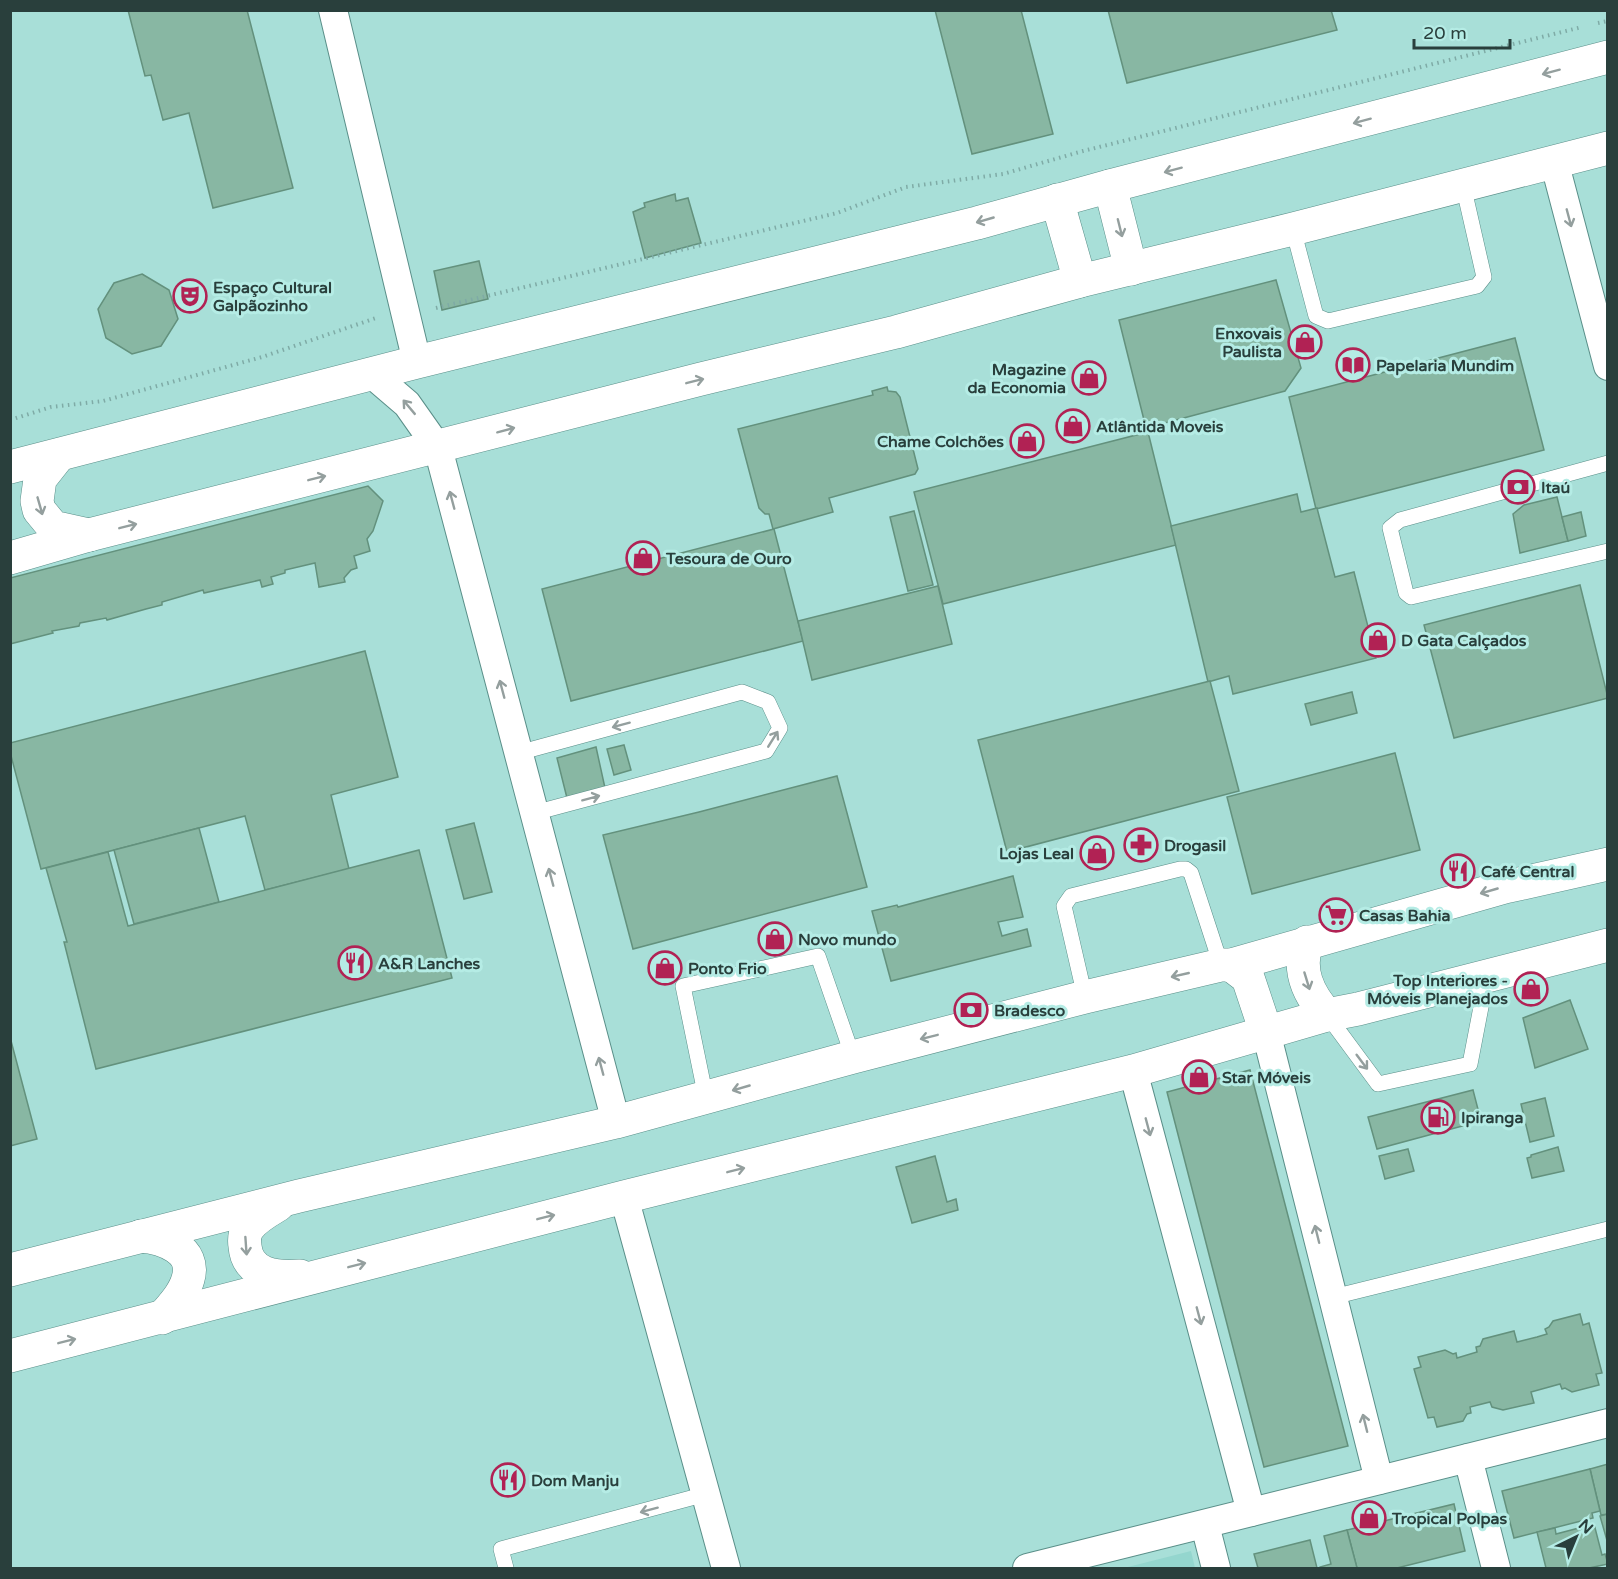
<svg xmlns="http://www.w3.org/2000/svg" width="1618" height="1579" viewBox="0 0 1618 1579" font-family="'Varela Round',sans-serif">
	<rect width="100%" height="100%" fill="#a8dfd8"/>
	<path fill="#94d6ce" d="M1191,1551L1195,1568H1124Z"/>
	<g fill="#88b7a3" stroke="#63917d" stroke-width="1.5">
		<path d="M128,10H247L293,188L213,208L189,113L163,120L151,75L145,76Z"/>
		<path d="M935,10H1021L1053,134L972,154Z"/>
		<path d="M1108,10H1331L1337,30L1127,83Z"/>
		<path d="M675,194L676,201L688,198L701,243L645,258L633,212L645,207L644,203Z"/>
		<path d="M479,261L488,299L442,310L434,271Z"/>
		<path d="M142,274L169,290L178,319L161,346L132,354L106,338L98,309L114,283Z"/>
		<path d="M1276,280L1301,368L1285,391L1146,428L1119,320Z"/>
		<path d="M1515,338L1544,450L1316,509L1289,397Z"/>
		<path d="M887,387L888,391L896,392L900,397L918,469L915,474L829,498L833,512L773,529L769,514H765L759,508L738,429L873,395L872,391Z"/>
		<path d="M1148,432L1176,545L943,604L914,492Z"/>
		<path d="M368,486L383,501L373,531L367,539L370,551L354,556L357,568L351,570L344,578L345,582L319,587L315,563L285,570V573L271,577L273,584L262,587L260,580L204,593L203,590L162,602V605L146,609L107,620L106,618L80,623L79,626L52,631L53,633L10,644V578Z"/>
		<path d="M1297,494L1301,512L1317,508L1335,577L1354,572L1376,658L1233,694L1229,676L1208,682L1171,526Z"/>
		<path d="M1557,497L1568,541L1520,553L1513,514L1524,505Z"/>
		<path d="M914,511L933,585L908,591L890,517Z"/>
		<path d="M1581,512L1586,536L1568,541L1562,517Z"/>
		<path d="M774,529L803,641L571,701L542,589Z"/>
		<path d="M1580,585L1608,698L1454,738L1424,625Z"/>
		<path d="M938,586L952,644L812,680L798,621Z"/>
		<path d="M365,651L398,777L331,795L349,869L265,890L245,816L41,869L10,752V743Z"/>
		<path d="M1210,681L1239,791L1007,852L978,740Z"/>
		<path d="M1352,692L1357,713L1311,725L1305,704Z"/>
		<path d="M624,745L631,770L614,775L607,749Z"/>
		<path d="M596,747L605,788L567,798L557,758Z"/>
		<path d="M1395,753L1420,850L1252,894L1227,797Z"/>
		<path d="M837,776L867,887L633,949L603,835L699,812Z"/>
		<path d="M474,823L492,892L464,899L446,830Z"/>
		<path d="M199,828L219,902L134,924L114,850Z"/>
		<path d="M419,850L452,978L96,1069L64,942H67L46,868L108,852L128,926Z"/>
		<path d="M1013,876L1023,917L998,922L1002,936L1027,929L1031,946L891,981L872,911L897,905L898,907Z"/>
		<path d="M1570,1000L1588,1049L1535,1068L1523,1018Z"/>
		<path d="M10,1037L37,1139L10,1146Z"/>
		<path d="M1250,1070L1348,1446L1264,1467L1167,1092Z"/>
		<path d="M1473,1090L1481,1121L1377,1149L1368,1117Z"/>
		<path d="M1545,1098L1554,1136L1530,1142L1521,1104Z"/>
		<path d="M1558,1147L1564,1171L1532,1178L1527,1158L1531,1157V1155Z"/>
		<path d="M1408,1149L1414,1171L1385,1179L1379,1156Z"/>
		<path d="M935,1156L947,1202L956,1199L958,1210L912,1223L896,1167Z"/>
		<path d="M1580,1314L1583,1325L1589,1323L1602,1373L1596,1374L1599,1385L1572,1392L1565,1388L1562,1389L1560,1384L1531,1392L1534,1403L1503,1410L1492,1407L1490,1402L1470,1407L1471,1413L1467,1414L1463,1421L1437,1427L1434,1417L1428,1418L1414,1369L1421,1367L1418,1357L1445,1350L1453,1354L1456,1353L1457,1358L1477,1352L1476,1347L1480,1346L1483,1339L1514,1331L1517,1342L1537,1337L1547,1334L1545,1329L1549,1327L1553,1321Z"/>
		<path d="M1608,1464V1514L1601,1515L1590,1469Z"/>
		<path d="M1590,1469L1600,1511L1592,1513L1593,1518L1514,1538L1502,1491Z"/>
		<path d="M1454,1504L1465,1551L1397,1568H1357L1347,1530Z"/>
		<path d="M1608,1514V1544L1600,1516Z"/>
		<path d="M1594,1524L1602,1555L1605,1554L1608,1564L1589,1568H1546L1537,1532L1555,1528L1556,1534Z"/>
		<path d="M1347,1530L1357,1568H1320V1567L1331,1564L1324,1536Z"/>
		<path d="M1310,1540L1317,1568H1258L1254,1554Z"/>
	</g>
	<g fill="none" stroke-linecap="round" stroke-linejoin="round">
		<defs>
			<g id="lane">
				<path d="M1293,229L1316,316L1328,321L1477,286L1484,277L1463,185"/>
				<path d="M1608,463L1400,520L1390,528L1406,593L1411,597L1608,551"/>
				<path d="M518,753L742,692L768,702L780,728L766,751L534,813"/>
				<path d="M1085,997L1064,906L1071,896L1180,869H1186L1191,873L1221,965"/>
				<path d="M1327,1015L1378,1084L1470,1064L1487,976"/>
				<path d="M706,1098L683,986L818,956L853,1057"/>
				<path d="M1333,1297L1608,1229"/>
				<path d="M506,1568L501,1549L706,1494"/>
			</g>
			<g id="street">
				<path d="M333,10L417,362"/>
				<path d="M1554,161L1608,366"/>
				<path d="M372,374L407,404L438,448L616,1122"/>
				<path d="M1266,1032L1379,1480"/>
				<path d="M1133,1071L1251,1512"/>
				<path d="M624,1197L726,1568"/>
				<path d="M1468,1458L1496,1568"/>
				<path d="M1205,1525L1216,1568"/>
				<path d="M1027,1568L1608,1423"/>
			</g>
			<g id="secondary">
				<path d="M1110,186L1131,269"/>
				<path d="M1057,200L1080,281"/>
				<path d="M59,455L40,479L37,501L39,510L53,527L89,535"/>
				<path d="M10,467L417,362L977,223L1110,186L1608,57"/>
				<path d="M10,558L89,535L701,379L896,332L1080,281L1293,229L1608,148"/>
				<path d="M1307,942C1297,970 1308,994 1327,1015"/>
				<path d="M1231,965L1248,978L1266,1032"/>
				<path d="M278,1205C268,1211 255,1218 248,1228C245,1233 244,1240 245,1246C247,1275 277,1278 300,1276"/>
				<path d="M141,1236C163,1238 197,1249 188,1279C184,1294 172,1306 162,1318"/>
				<path d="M10,1270L299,1196L616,1122L853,1057L1085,997L1221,965H1231L1505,887L1608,864"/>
				<path d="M10,1356L624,1197L1133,1071L1327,1015L1358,1009L1608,945"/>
			</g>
		</defs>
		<use href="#lane" stroke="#5a8f89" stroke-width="16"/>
		<use href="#street" stroke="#5a8f89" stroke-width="30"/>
		<use href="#secondary" stroke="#5a8f89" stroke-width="34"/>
		<g stroke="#7faba6" stroke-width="4" stroke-dasharray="1.5 4.5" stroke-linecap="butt">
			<path d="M1598,23L1608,21"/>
			<path d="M436,308L837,213L906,187L1003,174L1083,151L1582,27"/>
			<path d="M10,420L51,407L103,401L262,357L376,318"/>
		</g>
		<use href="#lane" stroke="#fff" stroke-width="15"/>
		<use href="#street" stroke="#fff" stroke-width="28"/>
		<use href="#secondary" stroke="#fff" stroke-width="33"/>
	</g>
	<defs><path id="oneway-shaft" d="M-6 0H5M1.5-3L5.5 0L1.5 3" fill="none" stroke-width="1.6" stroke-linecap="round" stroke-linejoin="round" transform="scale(1.5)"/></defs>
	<g stroke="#949f9e">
		<use href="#oneway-shaft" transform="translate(1551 72) rotate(165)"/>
		<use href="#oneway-shaft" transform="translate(1362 121) rotate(165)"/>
		<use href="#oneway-shaft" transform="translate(1173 170) rotate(165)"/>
		<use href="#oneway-shaft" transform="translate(1569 218) rotate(75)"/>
		<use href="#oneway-shaft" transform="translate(985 220) rotate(164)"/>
		<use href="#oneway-shaft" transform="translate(1120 228) rotate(76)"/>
		<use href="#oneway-shaft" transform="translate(695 381) rotate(-14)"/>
		<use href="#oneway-shaft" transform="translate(409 407) rotate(-130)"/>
		<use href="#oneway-shaft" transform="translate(506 430) rotate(-15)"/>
		<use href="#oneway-shaft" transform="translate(317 478) rotate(-14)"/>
		<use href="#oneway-shaft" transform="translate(452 500) rotate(-105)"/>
		<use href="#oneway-shaft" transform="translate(40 506) rotate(74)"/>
		<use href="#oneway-shaft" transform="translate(128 526) rotate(-14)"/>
		<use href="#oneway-shaft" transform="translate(502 689) rotate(-105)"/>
		<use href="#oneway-shaft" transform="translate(621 725) rotate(165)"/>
		<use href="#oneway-shaft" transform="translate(773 739) rotate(-58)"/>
		<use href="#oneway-shaft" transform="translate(591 798) rotate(-15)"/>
		<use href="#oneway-shaft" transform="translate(551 877) rotate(-105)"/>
		<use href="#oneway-shaft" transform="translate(1489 891) rotate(164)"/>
		<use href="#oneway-shaft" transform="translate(1180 975) rotate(167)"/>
		<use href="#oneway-shaft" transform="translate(1307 981) rotate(73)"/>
		<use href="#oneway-shaft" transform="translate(929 1037) rotate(166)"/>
		<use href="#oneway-shaft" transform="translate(1362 1062) rotate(53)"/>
		<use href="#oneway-shaft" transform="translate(601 1066) rotate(-105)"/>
		<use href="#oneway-shaft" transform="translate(741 1088) rotate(164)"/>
		<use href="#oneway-shaft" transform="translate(1148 1127) rotate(75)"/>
		<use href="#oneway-shaft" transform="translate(736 1170) rotate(-14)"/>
		<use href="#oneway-shaft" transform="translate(546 1217) rotate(-14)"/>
		<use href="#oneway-shaft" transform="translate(1317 1234) rotate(-104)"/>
		<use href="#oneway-shaft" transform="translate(246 1246) rotate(86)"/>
		<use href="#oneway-shaft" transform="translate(357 1265) rotate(-14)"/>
		<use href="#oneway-shaft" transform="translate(1199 1316) rotate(75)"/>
		<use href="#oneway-shaft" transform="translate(67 1341) rotate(-14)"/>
		<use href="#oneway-shaft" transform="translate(1365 1423) rotate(-104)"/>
		<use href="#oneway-shaft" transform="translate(649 1510) rotate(165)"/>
	</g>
	<defs>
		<symbol id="theatre-ring" viewBox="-11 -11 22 22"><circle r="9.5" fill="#b5ece5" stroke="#b12254" stroke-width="1.5"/><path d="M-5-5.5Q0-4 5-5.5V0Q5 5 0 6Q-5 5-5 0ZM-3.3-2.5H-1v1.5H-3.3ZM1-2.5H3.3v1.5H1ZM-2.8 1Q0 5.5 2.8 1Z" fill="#b12254"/></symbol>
		<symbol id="shop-ring" viewBox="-11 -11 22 22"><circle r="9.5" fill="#b5ece5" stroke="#b12254" stroke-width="1.5"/><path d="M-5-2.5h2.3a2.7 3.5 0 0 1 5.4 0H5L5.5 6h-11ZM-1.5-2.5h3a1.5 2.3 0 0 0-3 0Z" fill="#b12254"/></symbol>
		<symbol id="library-ring" viewBox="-11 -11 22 22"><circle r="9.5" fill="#b5ece5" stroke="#b12254" stroke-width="1.5"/><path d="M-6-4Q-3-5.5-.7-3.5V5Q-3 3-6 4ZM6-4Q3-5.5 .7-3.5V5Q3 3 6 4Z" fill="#b12254"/></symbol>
		<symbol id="bank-ring" viewBox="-11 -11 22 22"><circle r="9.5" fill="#b5ece5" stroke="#b12254" stroke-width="1.5"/><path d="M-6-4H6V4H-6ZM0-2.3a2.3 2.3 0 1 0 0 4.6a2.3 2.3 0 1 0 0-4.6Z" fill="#b12254"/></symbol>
		<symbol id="pharmacy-ring" viewBox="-11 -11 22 22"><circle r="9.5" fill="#b5ece5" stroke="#b12254" stroke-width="1.5"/><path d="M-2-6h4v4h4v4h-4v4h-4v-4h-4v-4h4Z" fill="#b12254"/></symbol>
		<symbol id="restaurant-ring" viewBox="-11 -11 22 22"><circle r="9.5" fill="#b5ece5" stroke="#b12254" stroke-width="1.5"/><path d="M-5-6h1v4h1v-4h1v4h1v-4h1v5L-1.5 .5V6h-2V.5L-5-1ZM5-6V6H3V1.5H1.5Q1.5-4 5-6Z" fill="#b12254"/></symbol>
		<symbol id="supermarket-ring" viewBox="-11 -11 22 22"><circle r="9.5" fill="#b5ece5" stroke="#b12254" stroke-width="1.5"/><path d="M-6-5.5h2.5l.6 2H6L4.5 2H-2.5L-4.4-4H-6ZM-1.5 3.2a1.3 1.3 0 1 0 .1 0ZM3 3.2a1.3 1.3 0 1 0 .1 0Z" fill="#b12254"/></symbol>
		<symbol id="fuel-ring" viewBox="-11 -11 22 22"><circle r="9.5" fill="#b5ece5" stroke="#b12254" stroke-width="1.5"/><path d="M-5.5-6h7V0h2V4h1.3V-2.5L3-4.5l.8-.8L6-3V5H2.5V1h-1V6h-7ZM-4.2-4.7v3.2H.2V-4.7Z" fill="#b12254"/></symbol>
	</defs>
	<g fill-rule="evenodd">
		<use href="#theatre-ring" x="171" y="277" width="38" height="38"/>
		<use href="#shop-ring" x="1286" y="323" width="38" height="38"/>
		<use href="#library-ring" x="1334" y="346" width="38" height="38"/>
		<use href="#shop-ring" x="1070" y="359" width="38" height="38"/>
		<use href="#shop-ring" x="1054" y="407" width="38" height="38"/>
		<use href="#shop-ring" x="1008" y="422" width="38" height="38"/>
		<use href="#bank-ring" x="1499" y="468" width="38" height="38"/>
		<use href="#shop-ring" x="624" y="539" width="38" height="38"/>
		<use href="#shop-ring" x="1359" y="621" width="38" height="38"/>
		<use href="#pharmacy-ring" x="1122" y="826" width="38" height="38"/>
		<use href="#shop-ring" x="1078" y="834" width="38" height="38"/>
		<use href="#restaurant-ring" x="1439" y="852" width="38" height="38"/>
		<use href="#supermarket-ring" x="1317" y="896" width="38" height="38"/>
		<use href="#shop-ring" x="756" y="920" width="38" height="38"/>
		<use href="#restaurant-ring" x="336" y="944" width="38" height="38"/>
		<use href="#shop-ring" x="646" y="949" width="38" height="38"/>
		<use href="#shop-ring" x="1512" y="970" width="38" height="38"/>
		<use href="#bank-ring" x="952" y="991" width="38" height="38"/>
		<use href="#shop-ring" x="1180" y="1058" width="38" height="38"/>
		<use href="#fuel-ring" x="1419" y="1098" width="38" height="38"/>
		<use href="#restaurant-ring" x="489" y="1461" width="38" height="38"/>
		<use href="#shop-ring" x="1350" y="1499" width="38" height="38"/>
	</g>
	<g text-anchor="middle" stroke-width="6" stroke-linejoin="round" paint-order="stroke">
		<g font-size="16" font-weight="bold" fill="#293f3c" stroke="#b5ece5" text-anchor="start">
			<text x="213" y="293">Espaço Cultural<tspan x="213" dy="18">Galpãozinho</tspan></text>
			<text x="1282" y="339" text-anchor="end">Enxovais<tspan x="1282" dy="18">Paulista</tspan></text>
			<text x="1376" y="371">Papelaria Mundim</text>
			<text x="1066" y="375" text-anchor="end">Magazine<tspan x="1066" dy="18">da Economia</tspan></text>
			<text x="1096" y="432">Atlântida Moveis</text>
			<text x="1004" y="447" text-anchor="end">Chame Colchões</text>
			<text x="1541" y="493">Itaú</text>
			<text x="666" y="564">Tesoura de Ouro</text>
			<text x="1401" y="646">D Gata Calçados</text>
			<text x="1164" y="851">Drogasil</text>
			<text x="1074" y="859" text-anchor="end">Lojas Leal</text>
			<text x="1481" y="877">Café Central</text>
			<text x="1359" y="921">Casas Bahia</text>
			<text x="798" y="945">Novo mundo</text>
			<text x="378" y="969">A&amp;R Lanches</text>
			<text x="688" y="974">Ponto Frio</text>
			<text x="1508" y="986" text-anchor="end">Top Interiores -<tspan x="1508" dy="18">Móveis Planejados</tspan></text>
			<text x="994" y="1016">Bradesco</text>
			<text x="1222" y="1083">Star Móveis</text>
			<text x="1461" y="1123">Ipiranga</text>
			<text x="531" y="1486">Dom Manju</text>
			<text x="1392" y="1524">Tropical Polpas</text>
		</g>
	</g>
	<rect width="1618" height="1579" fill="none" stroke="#293f3c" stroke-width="24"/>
	<g transform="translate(1576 1537) rotate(43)" stroke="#b5ece5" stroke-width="4.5" paint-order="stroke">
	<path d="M0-4.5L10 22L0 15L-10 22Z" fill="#293f3c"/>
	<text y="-9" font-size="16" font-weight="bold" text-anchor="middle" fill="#293f3c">N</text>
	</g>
	<path d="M1414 39v9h96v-9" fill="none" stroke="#293f3c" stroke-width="3"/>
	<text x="1423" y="39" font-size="18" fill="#293f3c" stroke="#b5ece5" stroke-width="4.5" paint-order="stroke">20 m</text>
</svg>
